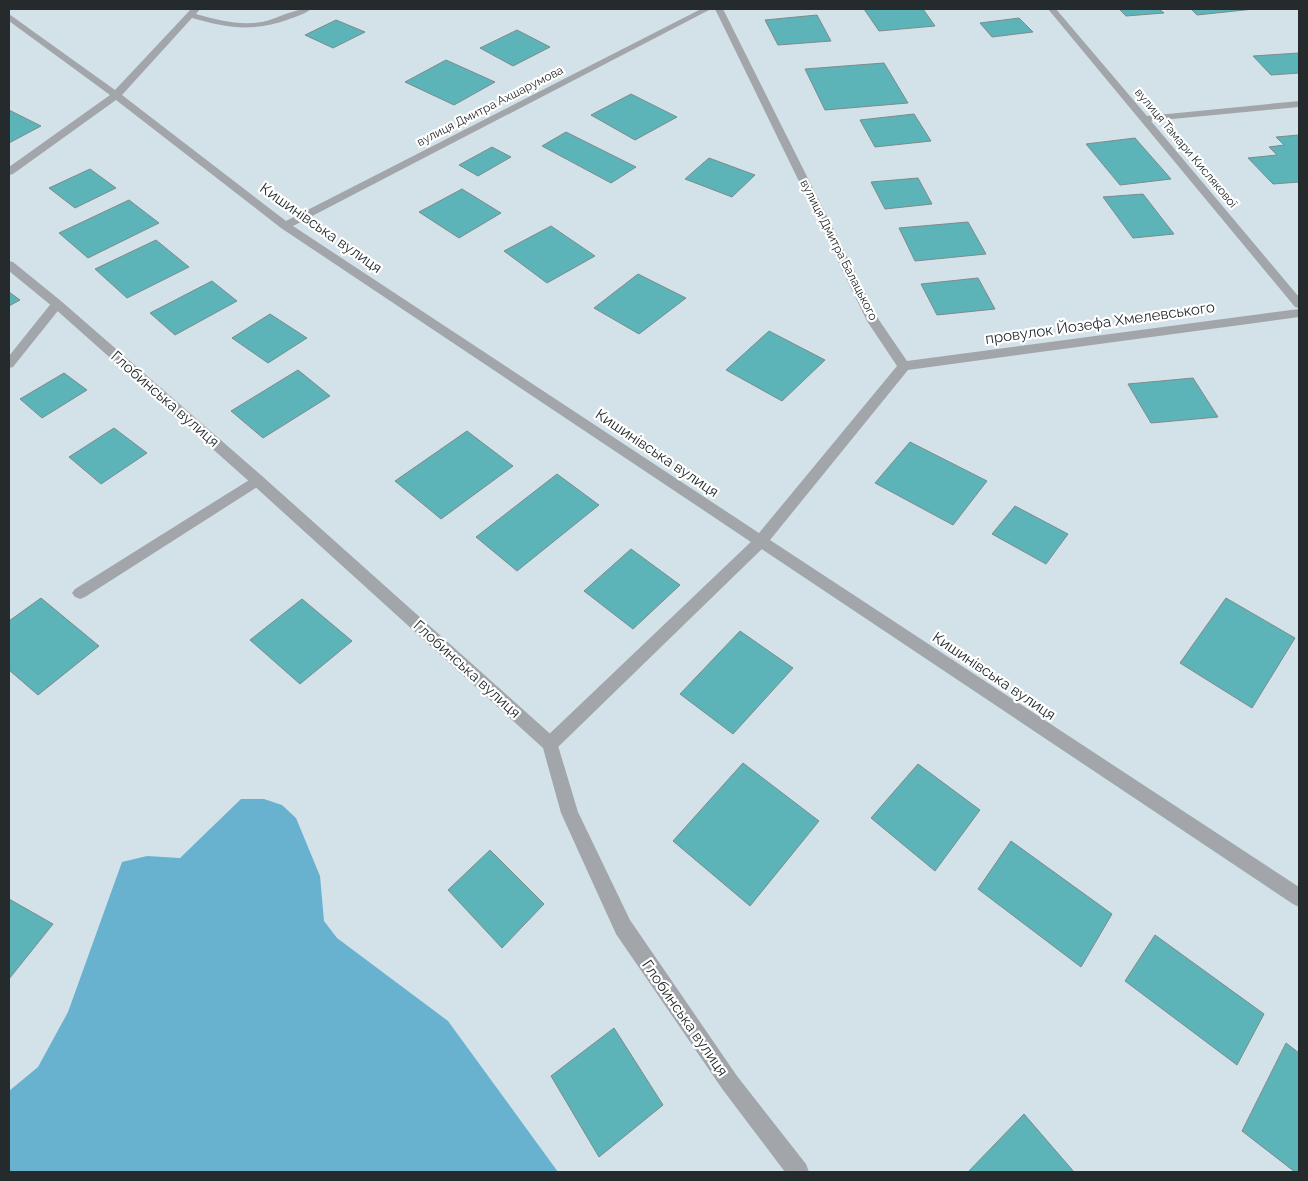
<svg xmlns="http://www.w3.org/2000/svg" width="1308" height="1181" viewBox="0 0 1308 1181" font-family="Raleway,sans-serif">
	<rect width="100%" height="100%" fill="#d3e2e9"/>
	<path fill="#69b2cf" d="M241,799H264L282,805L296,818L320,876L324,921L337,938L448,1021L558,1172H9V1091L38,1067L68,1012L122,862L147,856L180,858Z"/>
	<g fill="#5cb3b8" stroke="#7c8c8c">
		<path d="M864,9H923L935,26L879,31Z"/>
		<path d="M1119,9H1159L1164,13L1126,16Z"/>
		<path d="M1191,9H1254L1197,15Z"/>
		<path d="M817,15L831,41L778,45L765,20Z"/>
		<path d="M1019,18L1033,32L992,37L980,23Z"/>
		<path d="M336,20L365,32L333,48L305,35Z"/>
		<path d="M517,30L550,47L513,66L480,48Z"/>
		<path d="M1299,53V73L1271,75L1253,56Z"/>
		<path d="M446,60L495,82L454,105L405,82Z"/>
		<path d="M884,63L908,103L825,110L805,69Z"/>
		<path d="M631,94L677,117L635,140L591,115Z"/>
		<path d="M9,110L41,126L9,143Z"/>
		<path d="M914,114L931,141L875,147L860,120Z"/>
		<path d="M566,132L636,167L611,183L542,146Z"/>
		<path d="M1299,135V182L1273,184L1248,158L1277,155L1269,147L1284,145L1276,137Z"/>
		<path d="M1135,138L1171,179L1120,185L1086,144Z"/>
		<path d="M492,147L511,157L478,176L459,165Z"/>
		<path d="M709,158L755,175L732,197L685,179Z"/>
		<path d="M90,169L116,188L75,208L49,188Z"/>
		<path d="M918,178L932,204L885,209L871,182Z"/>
		<path d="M462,189L501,213L459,238L419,212Z"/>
		<path d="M1143,194L1174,234L1133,238L1103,197Z"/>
		<path d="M129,200L159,223L88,258L59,233Z"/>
		<path d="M968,222L986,254L915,261L899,228Z"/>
		<path d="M551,226L595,256L547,283L504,251Z"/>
		<path d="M156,240L189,267L127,298L95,269Z"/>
		<path d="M638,274L686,298L639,334L594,308Z"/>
		<path d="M978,278L995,309L937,315L921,284Z"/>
		<path d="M212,281L237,301L175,335L150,313Z"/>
		<path d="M9,292L20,300L9,306Z"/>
		<path d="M270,314L307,338L268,363L232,338Z"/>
		<path d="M769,331L825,360L782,401L726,370Z"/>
		<path d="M298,370L330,396L263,438L231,411Z"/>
		<path d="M64,373L87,390L42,418L20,399Z"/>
		<path d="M1193,378L1218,417L1151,423L1128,384Z"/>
		<path d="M114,428L147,453L101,484L69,457Z"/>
		<path d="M467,431L513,466L441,519L395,481Z"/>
		<path d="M910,442L987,481L953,525L875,483Z"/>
		<path d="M557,474L599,505L517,571L476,537Z"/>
		<path d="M1015,506L1068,534L1046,564L992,534Z"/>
		<path d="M631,549L680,585L633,629L584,591Z"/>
		<path d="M41,598L99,646L38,695L9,670V621Z"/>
		<path d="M1226,598L1295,638L1252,708L1180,663Z"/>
		<path d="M302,599L352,641L300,684L250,640Z"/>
		<path d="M740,631L793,668L733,734L680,694Z"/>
		<path d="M743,763L819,821L750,906L673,841Z"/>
		<path d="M918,764L980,810L935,871L871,818Z"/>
		<path d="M1011,841L1112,914L1081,967L978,889Z"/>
		<path d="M490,850L544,904L502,948L448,890Z"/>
		<path d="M9,899L53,924L9,979Z"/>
		<path d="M1155,935L1264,1014L1237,1065L1125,981Z"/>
		<path d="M614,1028L663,1105L599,1157L551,1076Z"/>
		<path d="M1286,1043L1299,1053V1172H1295L1242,1131Z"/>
		<path d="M1024,1114L1074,1172H968Z"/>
	</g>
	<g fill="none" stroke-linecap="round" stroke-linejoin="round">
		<g fill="#a2a6ab" fill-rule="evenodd">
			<path d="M57,300L63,304L61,307L13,367L9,368V356L53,301Z"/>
			<path d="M257,475L262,476L264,480L262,484L85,597L80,599L75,597L72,593L75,589Z"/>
			<path d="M761,535L766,537L768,541L766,545L556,749L550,752L544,749L542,744L544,739L756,537Z"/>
		</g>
		<g fill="#a2a6ab" fill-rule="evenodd">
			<path d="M191,9H200L196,14C218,20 240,26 262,22C279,18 294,8 311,9C305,14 295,17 287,20C252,32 227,28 192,18L122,95L286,221L701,9H711L293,226L759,533L897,366L867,321L715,9H723L879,320L907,361L1299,309V317L908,370L770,540L1299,887V907L1293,904L281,228L116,100L13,174L9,175V167L110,95L9,21V14L115,90Z"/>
			<path d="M1048,9H1056L1147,116L1299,101V107L1151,121L1299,297V308L1295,307Z"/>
			<path d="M9,261L13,262L61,301L262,476L556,739L578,812L630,920L737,1076L806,1164L809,1172H785L723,1090L616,934L561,813L543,748L252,484L53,307L9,271Z"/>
		</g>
	</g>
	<g text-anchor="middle" stroke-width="4.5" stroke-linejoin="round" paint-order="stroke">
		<g font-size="12" fill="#252b2d" stroke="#fff">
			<text transform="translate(490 106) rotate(-27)" y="4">вулиця Дмитра Ахшарумова</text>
			<text transform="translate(1186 148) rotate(50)" y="4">вулиця Тамари Кислякової</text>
			<text transform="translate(839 250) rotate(63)" y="4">вулиця Дмитра Балацького</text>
		</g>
		<g font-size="15" fill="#252b2d" stroke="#fff">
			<text transform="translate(321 228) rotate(35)" y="5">Кишинівська вулиця</text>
			<text transform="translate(1100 323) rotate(-8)" y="5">провулок Йозефа Хмелевського</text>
			<text transform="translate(165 399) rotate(41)" y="5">Глобинська вулиця</text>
			<text transform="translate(657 453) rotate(34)" y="5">Кишинівська вулиця</text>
			<text transform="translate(467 669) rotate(42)" y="5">Глобинська вулиця</text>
			<text transform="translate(994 676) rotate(34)" y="5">Кишинівська вулиця</text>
			<text transform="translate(685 1018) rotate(55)" y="5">Глобинська вулиця</text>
		</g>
	</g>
	<rect width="1308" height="1181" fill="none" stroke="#252b2d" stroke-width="20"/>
</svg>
